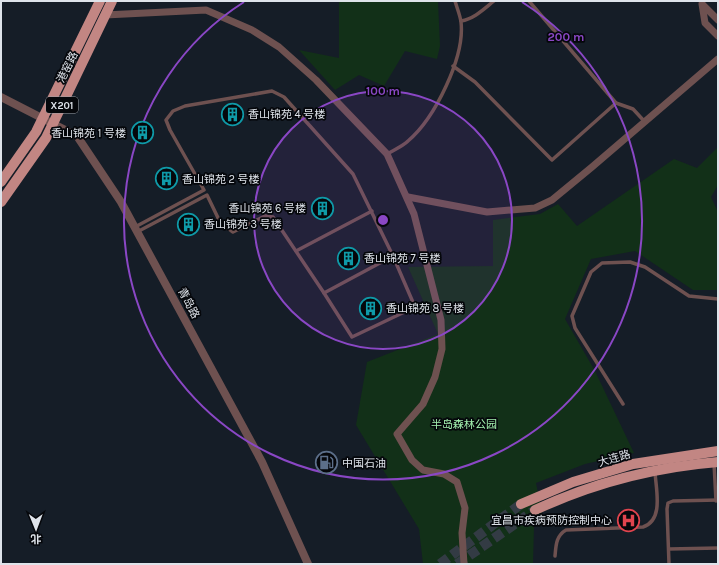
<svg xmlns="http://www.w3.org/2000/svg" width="719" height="565" viewBox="0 0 719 565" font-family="Karla,'Noto Sans SC',sans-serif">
	<rect width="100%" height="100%" fill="#151d27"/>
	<g fill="#123018">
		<path d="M339,1H438L440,46L437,59L405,51L384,86L359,75L335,90L299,50L339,58Z"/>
		<path d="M718,147V185L711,197L718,212V290H693L635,251L591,259L565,319L595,371L634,453L585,464L536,483L542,513L534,527L533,564H423L419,529L356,425L367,362L438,334L408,267L493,266V220L540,214L558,204L577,226L674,159L697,168Z"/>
	</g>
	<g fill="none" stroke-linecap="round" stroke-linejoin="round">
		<g stroke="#333b44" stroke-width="10" stroke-dasharray="10 5" stroke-linecap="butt">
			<path d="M440,564L521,504"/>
			<path d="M457,564L535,510"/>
		</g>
		<g stroke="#6e5150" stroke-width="3.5">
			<path d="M529,1L616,103L633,109L645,122"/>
			<path d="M461,21C474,19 484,9 494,1"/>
			<path d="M453,66L475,82L552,160L616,103"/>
			<path d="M387,154C394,150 403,146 408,141C435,118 465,57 461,22C460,15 457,8 455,1"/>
			<path d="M135,227L204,190L170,130L166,120L173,111L185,106L272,91L284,97L353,174L393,256L324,293L273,217L265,216L233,232L220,222L207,195L137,232"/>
			<path d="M296,251L372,211"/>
			<path d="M324,293L352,337L415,307L393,256"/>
			<path d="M623,404L575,328L572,316L591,272L602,263L630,262L645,267L689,296L718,299"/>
			<path d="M714,463L716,501"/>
			<path d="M669,549L718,548"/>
			<path d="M555,556C556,545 556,536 566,530L643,527C664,520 656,490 655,472"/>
			<path d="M669,564L667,509L668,503L673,501L718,500"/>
		</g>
		<g stroke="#6e5150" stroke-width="7">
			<path d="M702,4L705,23L718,36"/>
			<path d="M703,5L718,20"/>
			<path d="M105,15L206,10L252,30L279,47L316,80L387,154L414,214L441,320L442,349L435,377L423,404L397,434L412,460L423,470L444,474L457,482L465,508L462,533L464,564"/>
			<path d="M408,197L487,212L535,208L552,200L592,167L718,59"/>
		</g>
		<path stroke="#6e5150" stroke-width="8" d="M1,97L77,136L121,202L262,462L308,564"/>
		<g stroke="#c28683" stroke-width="10">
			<path d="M1,182L36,132L100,1"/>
			<path d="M1,202L46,138L112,1"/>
			<path d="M521,504L573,482L633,464L718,451"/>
			<path d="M535,510C593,483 655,467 718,462"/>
		</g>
	</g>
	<circle cx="383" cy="220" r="129" fill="#8a47c5" fill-opacity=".12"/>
	<g fill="none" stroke="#8a47c5" stroke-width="2">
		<circle cx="383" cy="220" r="129"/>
		<path d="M522 2A259 259 0 1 1 244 2"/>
	</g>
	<defs>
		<symbol id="building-ring" viewBox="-11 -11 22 22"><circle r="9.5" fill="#05070b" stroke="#0f9aa8" stroke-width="1.5"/><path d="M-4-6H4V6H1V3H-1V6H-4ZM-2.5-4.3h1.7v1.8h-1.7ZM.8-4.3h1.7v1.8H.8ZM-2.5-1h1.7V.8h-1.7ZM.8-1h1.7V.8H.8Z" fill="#0f9aa8"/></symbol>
		<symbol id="fuel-ring" viewBox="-11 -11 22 22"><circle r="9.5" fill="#05070b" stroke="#5c6f8a" stroke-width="1.5"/><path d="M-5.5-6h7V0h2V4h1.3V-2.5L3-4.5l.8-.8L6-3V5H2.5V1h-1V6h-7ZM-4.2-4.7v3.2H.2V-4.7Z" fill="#5c6f8a"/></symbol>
		<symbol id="hospital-ring" viewBox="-11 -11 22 22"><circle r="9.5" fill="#05070b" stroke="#e0444e" stroke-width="1.5"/><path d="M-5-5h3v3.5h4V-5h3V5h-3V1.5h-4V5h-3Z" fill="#e0444e"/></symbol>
	</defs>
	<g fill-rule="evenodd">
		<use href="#building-ring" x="220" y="102" width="25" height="25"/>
		<use href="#building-ring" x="130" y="120" width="25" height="25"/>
		<use href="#building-ring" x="154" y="166" width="25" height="25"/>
		<use href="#building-ring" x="310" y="196" width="25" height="25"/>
		<use href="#building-ring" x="176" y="212" width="25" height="25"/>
		<use href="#building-ring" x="336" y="246" width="25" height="25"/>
		<use href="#building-ring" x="358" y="296" width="25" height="25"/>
		<use href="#fuel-ring" x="314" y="450" width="25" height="25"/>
		<use href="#hospital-ring" x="616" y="508" width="25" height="25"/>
	</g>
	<g text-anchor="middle" stroke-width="3.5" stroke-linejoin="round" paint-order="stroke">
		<rect fill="#05070b" stroke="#9da1a7" stroke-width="1" x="46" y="97" width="32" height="16" rx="3"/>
		<g font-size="10" font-weight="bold" fill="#dee3ea">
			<text x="62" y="109">X201</text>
		</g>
		<g font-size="11" fill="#dee3ea" stroke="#05070b">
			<text transform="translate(67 67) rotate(-64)" y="4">港窑路</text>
			<text transform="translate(189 303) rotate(62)" y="4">青岛路</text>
			<text transform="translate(614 458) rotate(-16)" y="4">大连路</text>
		</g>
		<g font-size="11" fill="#dee3ea" stroke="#05070b" text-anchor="start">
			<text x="248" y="118">香山锦苑 4 号楼</text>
			<text x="126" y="137" text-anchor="end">香山锦苑 1 号楼</text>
			<text x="182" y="183">香山锦苑 2 号楼</text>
			<text x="306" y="212" text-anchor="end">香山锦苑 6 号楼</text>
			<text x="204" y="228">香山锦苑 3 号楼</text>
			<text x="364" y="262">香山锦苑 7 号楼</text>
			<text x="386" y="312">香山锦苑 8 号楼</text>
			<text x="342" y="467">中国石油</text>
			<text x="612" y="524" text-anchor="end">宜昌市疾病预防控制中心</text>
		</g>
		<g font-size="11" fill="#a4f1b0" stroke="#05070b">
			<text x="464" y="428">半岛森林公园</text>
		</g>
	</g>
	<circle cx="383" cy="220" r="6" fill="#8a47c5" stroke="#05070b" stroke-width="2"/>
	<g font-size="12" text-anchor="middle" font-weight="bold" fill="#8a47c5" stroke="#05070b" stroke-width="3.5" stroke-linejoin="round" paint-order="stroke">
		<text x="566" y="41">200 m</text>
		<text x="383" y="95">100 m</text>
	</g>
	<rect width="719" height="565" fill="none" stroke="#dee3ea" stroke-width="4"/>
	<g transform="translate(36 529) rotate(179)" stroke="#05070b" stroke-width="3" paint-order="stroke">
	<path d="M0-3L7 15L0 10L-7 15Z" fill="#dee3ea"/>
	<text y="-6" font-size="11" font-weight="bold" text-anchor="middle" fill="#dee3ea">北</text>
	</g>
</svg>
